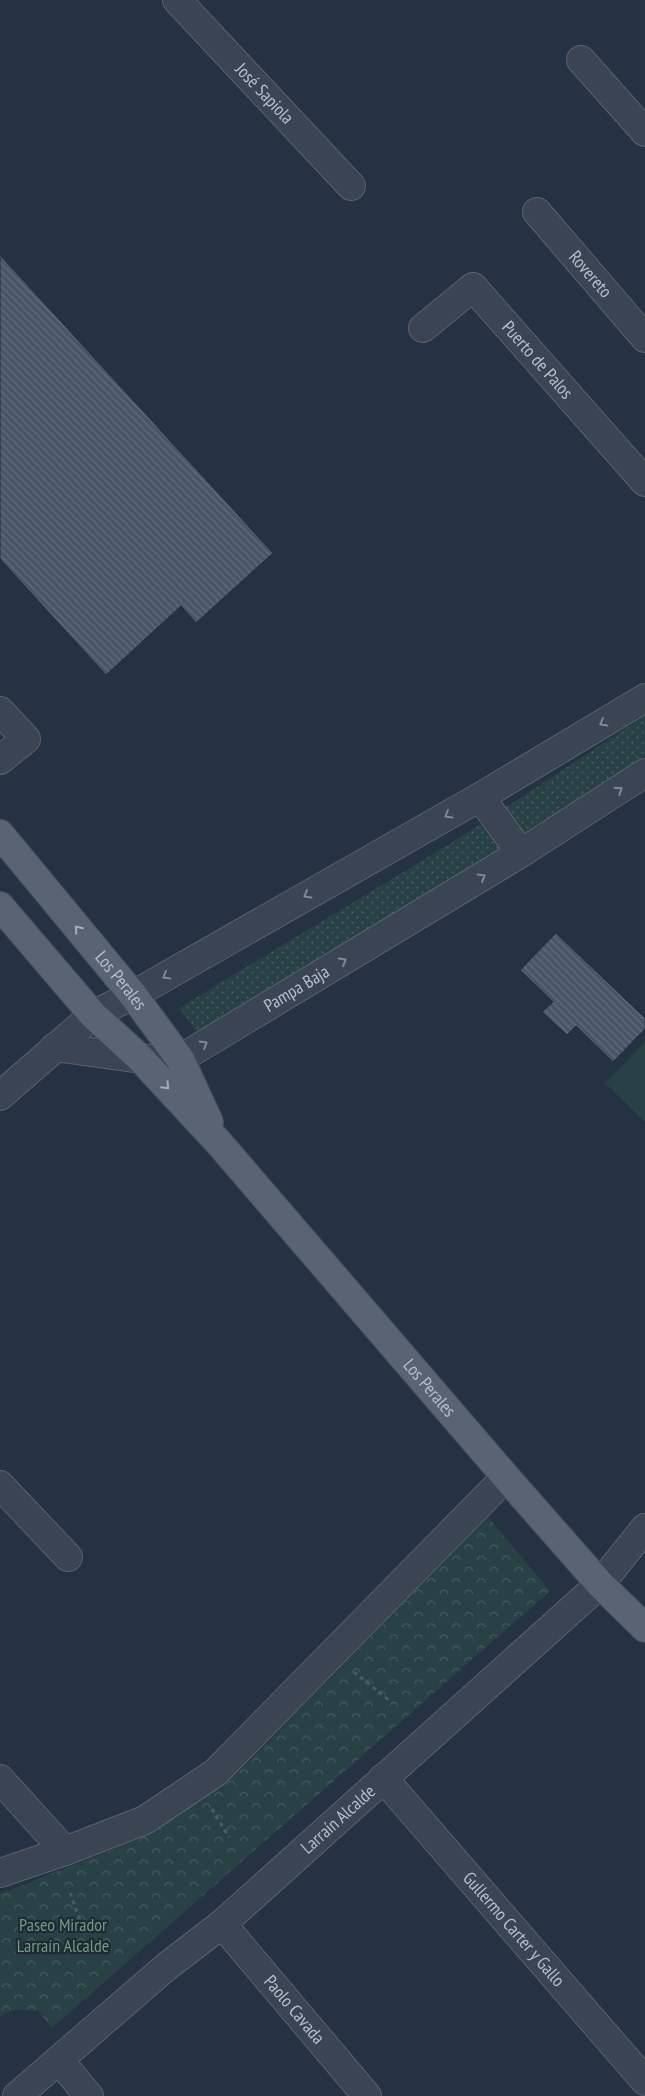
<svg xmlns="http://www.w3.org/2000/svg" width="645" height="2096" viewBox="0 0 645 2096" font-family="'PT Sans Narrow',sans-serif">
	<defs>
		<pattern id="grass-dots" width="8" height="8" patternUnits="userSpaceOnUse" patternTransform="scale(1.25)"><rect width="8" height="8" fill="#284144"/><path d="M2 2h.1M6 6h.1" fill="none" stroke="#455b5e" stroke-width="1.8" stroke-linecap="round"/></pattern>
		<pattern id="park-crowns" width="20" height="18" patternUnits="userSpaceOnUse" patternTransform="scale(1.25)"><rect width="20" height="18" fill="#284144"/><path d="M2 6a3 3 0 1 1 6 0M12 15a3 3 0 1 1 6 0" fill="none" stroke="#455b5e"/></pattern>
		<pattern id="building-back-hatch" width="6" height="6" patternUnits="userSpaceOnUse" patternTransform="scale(1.25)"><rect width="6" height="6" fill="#49566a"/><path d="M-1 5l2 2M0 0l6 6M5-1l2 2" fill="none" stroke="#616c7e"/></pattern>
	</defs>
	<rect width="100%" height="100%" fill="#253244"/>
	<path fill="url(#grass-dots)" d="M645,716V756L507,849L207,1046L179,1008L456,840Z"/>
	<path fill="url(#park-crowns)" d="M488,1517L550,1591L52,2028L38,2011C25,2010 11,2008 0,2017V1894L148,1835L243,1767Z"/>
	<path fill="#284144" d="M645,1042V1122L605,1083Z"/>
	<g fill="url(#building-back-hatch)" stroke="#212b3a">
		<path d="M0,255L273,553L196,623L181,606L106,675L0,559Z"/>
		<path d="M556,933L645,1018V1029L613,1062L576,1026L567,1035L542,1012L553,1002L520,970Z"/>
	</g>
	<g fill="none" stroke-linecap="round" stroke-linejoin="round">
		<defs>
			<g id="minor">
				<path id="s1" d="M177,0L351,186"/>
				<path d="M581,60L645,132"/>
				<path id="s2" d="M537,212L645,338"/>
				<path id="s3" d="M423,328L473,287L645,482"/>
				<path d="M0,711L26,739L0,760"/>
				<path d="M480,797L521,853"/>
				<path id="s4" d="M55,1047L141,1059H180L521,853L645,773"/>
				<path d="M0,1096L93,1015L133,995L480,797L645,698"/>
				<path d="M0,1485L68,1557"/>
				<path id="s5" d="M383,1778L645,2081"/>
				<path d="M0,1779L65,1851"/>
				<path d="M0,1873L65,1851L145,1820L215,1773L506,1477"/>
				<path id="s6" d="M222,1924L367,2096"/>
				<path d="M59,2060L89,2096"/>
				<path id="s7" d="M17,2096L166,1967L222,1924L600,1584L645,1528"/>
			</g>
			<g id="major">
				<path id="s8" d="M0,834L133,995L180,1059L209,1122"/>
				<path id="s9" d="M0,906L93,1015L141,1059L219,1143L506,1477L600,1584L645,1628"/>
			</g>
		</defs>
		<use href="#minor" stroke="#586270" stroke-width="30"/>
		<use href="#major" stroke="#444d5c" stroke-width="30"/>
		<g stroke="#465e61" stroke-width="3" stroke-dasharray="4 4" stroke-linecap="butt">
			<path d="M354,1672L390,1701"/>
			<path d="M212,1809L229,1837"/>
			<path d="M70,1893L86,1937"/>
		</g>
		<use href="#minor" stroke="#3a4453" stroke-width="28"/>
		<use href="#major" stroke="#586373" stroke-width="28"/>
	</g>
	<defs><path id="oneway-chevron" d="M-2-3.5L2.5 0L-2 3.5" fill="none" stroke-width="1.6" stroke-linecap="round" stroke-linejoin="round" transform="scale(1.25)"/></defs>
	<g stroke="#7f8896">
		<use href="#oneway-chevron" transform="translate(603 723) rotate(149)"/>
		<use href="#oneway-chevron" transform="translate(619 790) rotate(-33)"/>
		<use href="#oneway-chevron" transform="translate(448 815) rotate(150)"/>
		<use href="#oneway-chevron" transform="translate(482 877) rotate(-31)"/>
		<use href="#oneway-chevron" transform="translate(307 895) rotate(150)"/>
		<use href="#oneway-chevron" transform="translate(343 961) rotate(-31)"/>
		<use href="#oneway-chevron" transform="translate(166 976) rotate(150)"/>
		<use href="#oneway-chevron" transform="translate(204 1044) rotate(-31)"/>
	</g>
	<g stroke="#a4adbb">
		<use href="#oneway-chevron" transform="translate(78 929) rotate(-129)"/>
		<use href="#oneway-chevron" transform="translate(166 1086) rotate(47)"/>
	</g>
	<g text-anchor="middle" stroke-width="4.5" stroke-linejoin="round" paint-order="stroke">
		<g font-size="18" fill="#b7bfcd" stroke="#1f2938">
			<text dy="6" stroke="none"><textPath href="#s1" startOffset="128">José Sapiola</textPath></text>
			<text dy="6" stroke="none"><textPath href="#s2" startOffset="82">Rovereto</textPath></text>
			<text dy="6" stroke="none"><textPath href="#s3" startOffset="162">Puerto de Palos</textPath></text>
			<text dy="6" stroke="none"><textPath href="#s8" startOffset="190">Los Perales</textPath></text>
			<text dy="6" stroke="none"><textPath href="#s4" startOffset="262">Pampa Baja</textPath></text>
			<text dy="6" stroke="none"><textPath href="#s9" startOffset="646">Los Perales</textPath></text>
			<text dy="6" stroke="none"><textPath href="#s7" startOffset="424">Larraín Alcalde</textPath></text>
			<text dy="6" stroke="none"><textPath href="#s5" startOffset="200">Gullermo Carter y Gallo</textPath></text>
			<text dy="6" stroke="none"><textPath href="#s6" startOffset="112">Paolo Cavada</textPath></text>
		</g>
		<g font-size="18" fill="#6d9f79" stroke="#1f2938">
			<text x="63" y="1931">Paseo Mirador<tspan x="63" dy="21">Larraín Alcalde</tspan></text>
		</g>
	</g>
</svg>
